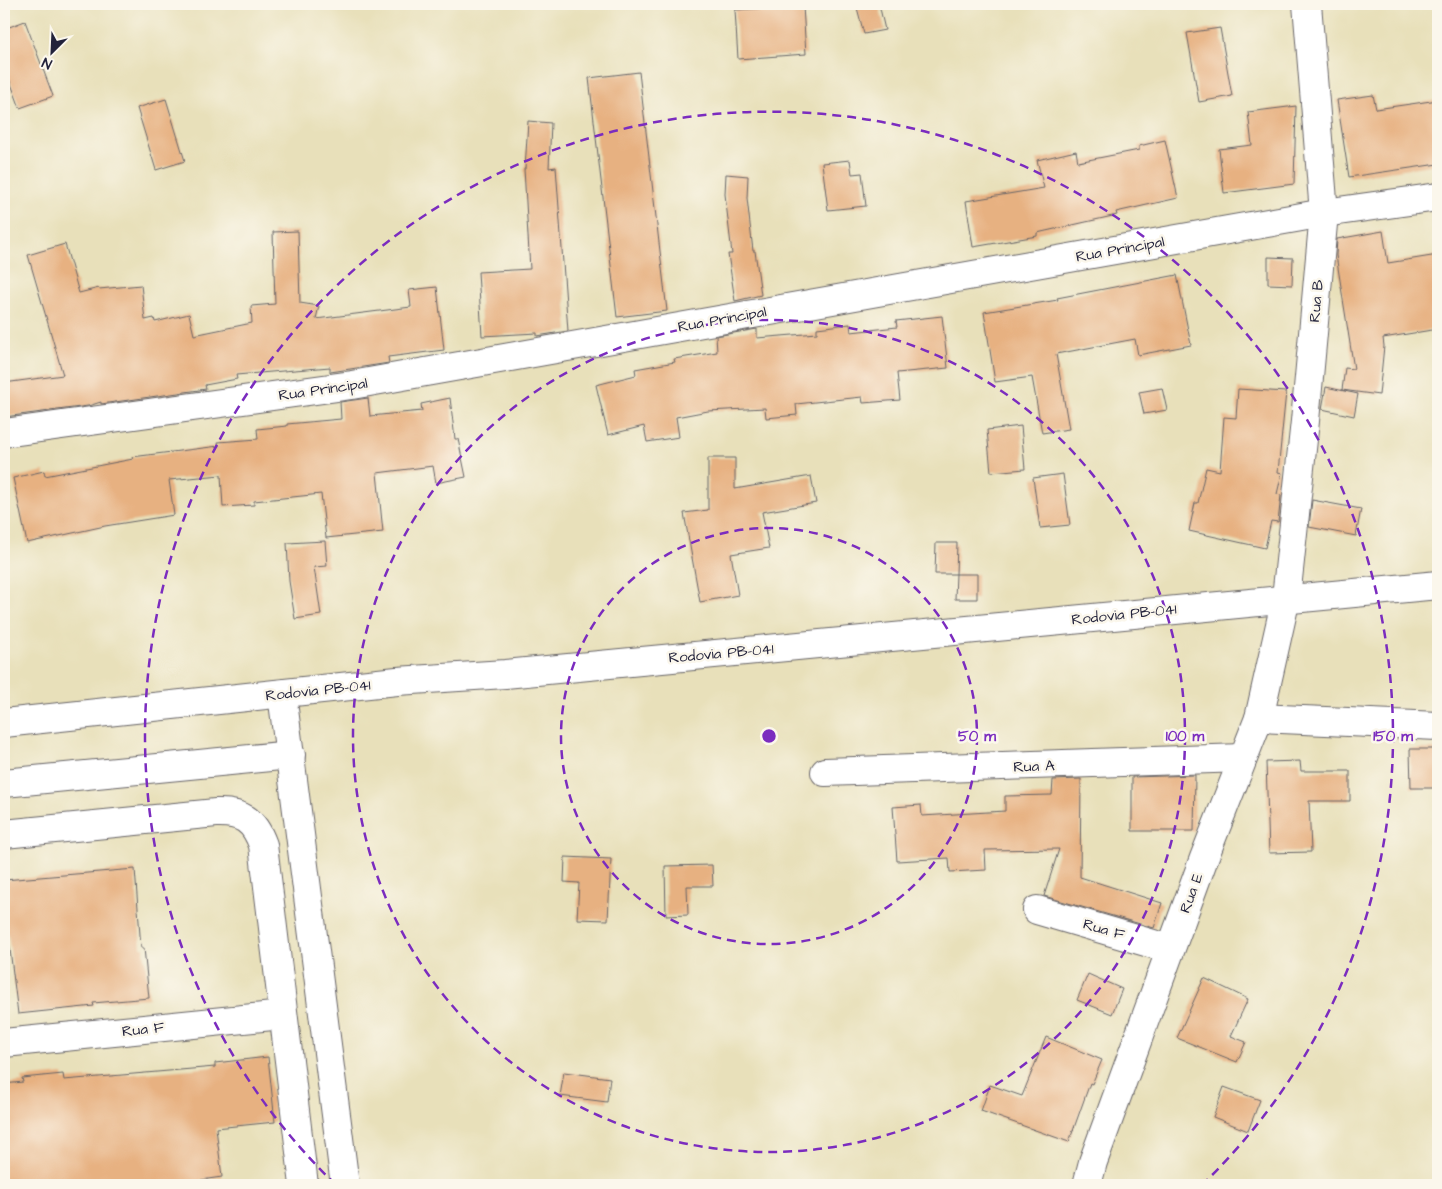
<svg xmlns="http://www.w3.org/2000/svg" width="1442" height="1189" viewBox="0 0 1442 1189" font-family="'Architects Daughter',sans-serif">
	<rect width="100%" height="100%" fill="#fbf7ec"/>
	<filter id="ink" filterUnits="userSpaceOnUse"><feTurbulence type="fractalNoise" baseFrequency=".02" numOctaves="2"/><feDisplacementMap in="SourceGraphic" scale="10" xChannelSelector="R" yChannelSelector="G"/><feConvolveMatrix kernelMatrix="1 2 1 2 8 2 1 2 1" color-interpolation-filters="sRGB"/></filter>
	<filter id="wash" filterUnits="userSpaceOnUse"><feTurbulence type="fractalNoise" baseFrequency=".0096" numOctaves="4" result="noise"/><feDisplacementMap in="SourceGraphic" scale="20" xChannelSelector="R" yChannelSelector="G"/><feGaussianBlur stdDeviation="1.12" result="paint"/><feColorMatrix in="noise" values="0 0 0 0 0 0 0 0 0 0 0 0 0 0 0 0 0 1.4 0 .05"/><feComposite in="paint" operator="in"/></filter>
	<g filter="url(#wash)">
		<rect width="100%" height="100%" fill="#e8e0ba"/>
		<g id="blocks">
			<g fill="#e7b181">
				<path d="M856,4H879L885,30L864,34Z"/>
				<path d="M803,6L806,54L738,59L735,10Z"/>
				<path d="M25,21L53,96L20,108L4,65V29Z"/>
				<path d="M1220,28L1232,96L1199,102L1187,33Z"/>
				<path d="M639,72L667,311L617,317L589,78Z"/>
				<path d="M1373,95L1376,109L1438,100V164L1349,177L1337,100Z"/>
				<path d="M166,99L185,161L156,170L137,108Z"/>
				<path d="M1296,106L1294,184L1224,193L1219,149L1252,145L1248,112Z"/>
				<path d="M528,121L551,123L549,168L556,167L568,331L537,336V333L482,336L478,272L530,269L524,169H525Z"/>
				<path d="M1165,140L1178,198L1116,212L1117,215L1037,233V236L973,247L966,201L1044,188L1037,160L1076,151L1078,162L1139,150V146Z"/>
				<path d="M850,160L852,174L862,173L866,206L828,210L822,163Z"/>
				<path d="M726,174L748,176L747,198L753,251H755L761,295L735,301L728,254H732L725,194Z"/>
				<path d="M298,231L300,303L319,306L316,319L411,307L409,290L437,287L444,350L388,357L389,363L337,371L330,372V367L236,375L237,379L205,385L206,389L101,404V402L88,406L4,417V383L63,375L28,255L65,244L79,293L99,288V289L141,285L145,320L154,318L155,322L189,314L194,335L252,323L251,306L275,304L273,232Z"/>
				<path d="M1383,231L1388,263L1438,255V329L1383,338L1384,346L1379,395L1342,390L1345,368L1354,369L1336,255L1337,239Z"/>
				<path d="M1268,257L1293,258L1292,285L1268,284Z"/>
				<path d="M1177,275L1191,345L1138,355L1135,339L1056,354L1069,429L1042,433L1032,377L995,382L984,312L1058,300L1057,298Z"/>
				<path d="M942,316L948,368L897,373L900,400L863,403L862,397L796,404L797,415L766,418L765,408L708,411L676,417L679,437L647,442L644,426L608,435L596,385L636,375L635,369L675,362L674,359L717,352L716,336L757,329V338L817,333V328L850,324L851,332L897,327L896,321Z"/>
				<path d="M1326,387L1358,394L1354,416L1322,409Z"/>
				<path d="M1162,388L1167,410L1144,414L1139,392Z"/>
				<path d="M1238,389L1286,392L1278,472L1282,473L1277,494L1281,495L1278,522L1271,521L1265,548L1189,531L1195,503H1198L1206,468L1220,471L1224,417L1236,418Z"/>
				<path d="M368,398L370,416L422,411L421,404L450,398L455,439H458L466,477L436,483L433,466L377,473L383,532L326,538L321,494L254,501V505L223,507L221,475L169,480L174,515L105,526L27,543L13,478L44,471L45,476L133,459L132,457L219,446L218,442L258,439L257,429L287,426V424L341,419L340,402Z"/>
				<path d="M1021,426L1025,469L991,472L987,430Z"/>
				<path d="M708,458H735V489L811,476L816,503L762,512L769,548L731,554L738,595L700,602L684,513L708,510Z"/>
				<path d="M1063,474L1070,525L1040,528L1033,478Z"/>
				<path d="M1312,500L1361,509L1356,536L1309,527Z"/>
				<path d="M325,541L327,566L314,567L321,615L295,619L289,581L287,543Z"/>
				<path d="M936,543H957L956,574H935Z"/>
				<path d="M956,574H977V599H955Z"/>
				<path d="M1410,749H1438V788H1411Z"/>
				<path d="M1300,761L1301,771H1350V801H1309L1311,852L1269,853L1266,762Z"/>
				<path d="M1195,775L1194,831H1132V777Z"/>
				<path d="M1081,779L1080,877L1162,903L1154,928L1044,896L1059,849L985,850L986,870L950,872L949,858L897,861L893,807L921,805L922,816L1005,811V796L1052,795L1053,780Z"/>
				<path d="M565,857L611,859L608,920L577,919L579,883L564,882Z"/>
				<path d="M712,865L713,886H687L688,915L666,916L665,866Z"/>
				<path d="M135,869L141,948H144L149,998L93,1003L94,1006L18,1014L8,933L4,934V880Z"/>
				<path d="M1088,974L1122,989L1112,1014L1077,1000Z"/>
				<path d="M1204,978L1248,999L1231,1036L1246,1042L1237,1062L1177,1038Z"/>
				<path d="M1046,1037L1102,1060L1092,1084L1090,1083L1069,1142L981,1111L990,1085L1022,1096Z"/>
				<path d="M268,1057L275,1122L216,1128L222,1177L201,1180L202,1185H4V1084L23,1082L22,1078L63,1074L64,1080L215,1067V1063Z"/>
				<path d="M564,1072L610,1078L607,1102L560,1096Z"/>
				<path d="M1224,1087L1260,1100L1248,1131L1213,1117Z"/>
			</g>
		</g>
	</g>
	<g filter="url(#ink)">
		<use href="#blocks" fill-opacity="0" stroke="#676467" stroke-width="1"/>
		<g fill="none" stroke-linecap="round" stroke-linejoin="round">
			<defs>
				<g id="minor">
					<path d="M4,433L352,385L1324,213L1438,197"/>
					<path d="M282,694L345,1185"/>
					<path d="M1259,718L1438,726"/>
					<path d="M825,772L1243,758"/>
					<path d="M4,783L291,755"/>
					<path d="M4,834L216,813C242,812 254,820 263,845L304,1185"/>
					<path d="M1037,910L1170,949"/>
					<path d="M4,1043L283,1015"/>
					<path d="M1087,1185L1093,1162L1204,858L1259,718L1286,598L1305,421L1324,213L1307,4"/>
				</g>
				<path id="major" d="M4,723L397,681L505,674L1438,585"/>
			</defs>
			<use href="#minor" stroke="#676467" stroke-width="30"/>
			<use href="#major" stroke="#676467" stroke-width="30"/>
			<use href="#minor" stroke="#fff" stroke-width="28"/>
			<use href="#major" stroke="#fff" stroke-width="28"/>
		</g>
	</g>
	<g fill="none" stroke="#7b2cbf" stroke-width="2.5" stroke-dasharray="9 6">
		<circle cx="769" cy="736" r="208"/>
		<circle cx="769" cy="736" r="416"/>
		<path d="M336 1185A624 624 0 1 1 1202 1185"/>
	</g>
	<g text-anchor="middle" stroke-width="5" stroke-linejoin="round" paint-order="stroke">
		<g font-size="15" fill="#22223b" stroke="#fbf7ec">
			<text transform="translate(1120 249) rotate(-10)" y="5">Rua Principal</text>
			<text transform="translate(1316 301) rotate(-85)" y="5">Rua B</text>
			<text transform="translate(722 319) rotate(-10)" y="5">Rua Principal</text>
			<text transform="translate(323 389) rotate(-8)" y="5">Rua Principal</text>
			<text transform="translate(1124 614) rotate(-6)" y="5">Rodovia PB-041</text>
			<text transform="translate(721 653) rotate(-5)" y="5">Rodovia PB-041</text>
			<text transform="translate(318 690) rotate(-6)" y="5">Rodovia PB-041</text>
			<text transform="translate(1034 766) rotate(-2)" y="5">Rua A</text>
			<text transform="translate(1191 893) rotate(-70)" y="5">Rua E</text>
			<text transform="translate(1104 929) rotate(16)" y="5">Rua F</text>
			<text transform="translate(143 1029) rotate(-6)" y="5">Rua F</text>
		</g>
	</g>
	<circle cx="769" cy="736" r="8" fill="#7b2cbf" stroke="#fbf7ec" stroke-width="2.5"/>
	<g font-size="15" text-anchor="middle" font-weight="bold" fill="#7b2cbf" stroke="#fbf7ec" stroke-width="5" stroke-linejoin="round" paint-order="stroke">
		<text x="977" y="741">50 m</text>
		<text x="1185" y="741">100 m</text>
		<text x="1393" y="741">150 m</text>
	</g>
	<rect width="1442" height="1189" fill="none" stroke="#fbf7ec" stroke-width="20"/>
	<g transform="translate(52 52) rotate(204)" stroke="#fbf7ec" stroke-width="4" paint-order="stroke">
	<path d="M0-4L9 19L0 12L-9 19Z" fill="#22223b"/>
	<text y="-8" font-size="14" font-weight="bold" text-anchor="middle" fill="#22223b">N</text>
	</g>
</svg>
